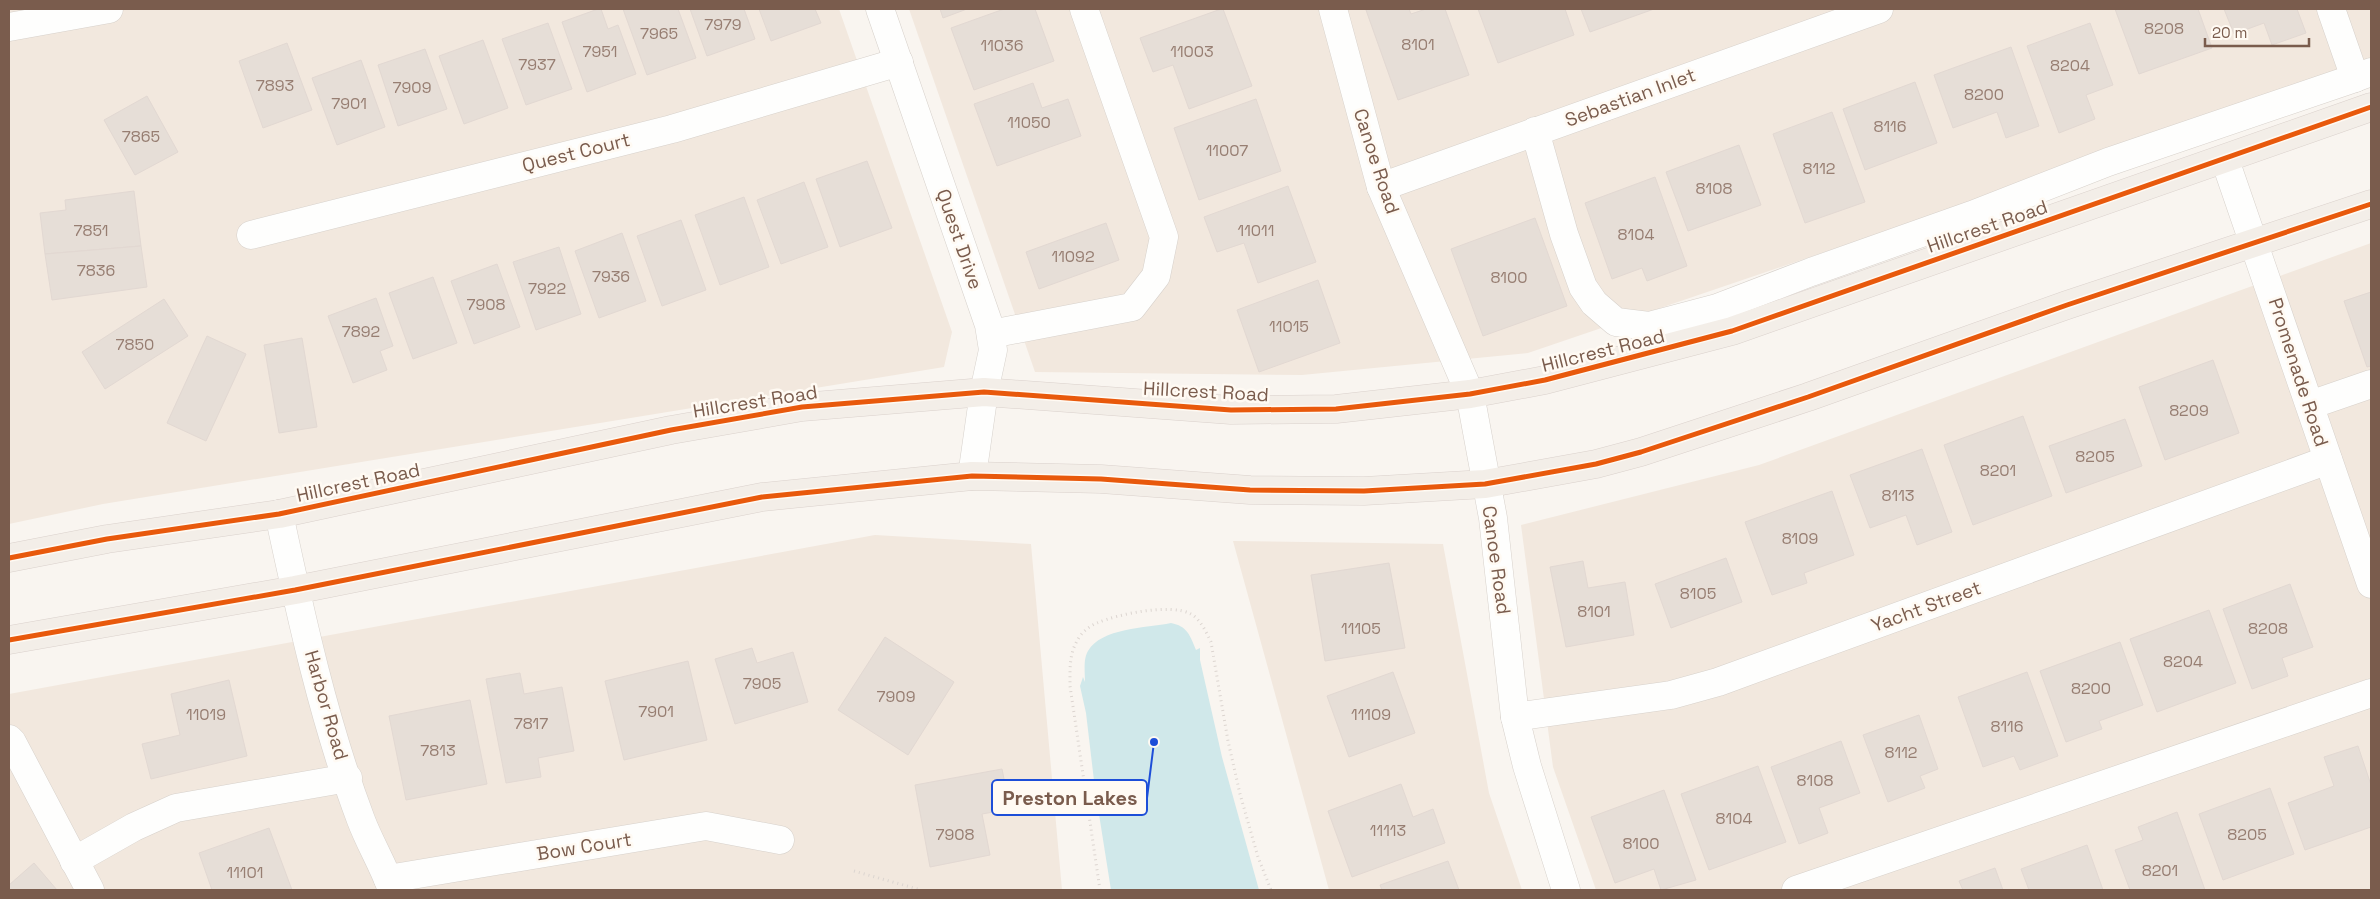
<svg xmlns="http://www.w3.org/2000/svg" width="2380" height="899" viewBox="0 0 2380 899" font-family="'Space Grotesk',sans-serif">
	<rect width="100%" height="100%" fill="#f9f5f0"/>
	<g fill="#f2e8de">
		<path d="M9,9H839L952,332L944,367L103,504L9,524Z"/>
		<path d="M909,9H2371V66L1528,353L1302,375L1035,372Z"/>
		<path d="M2371,243V890H1596L1553,767L1521,525L1759,465Z"/>
		<path d="M875,535L1031,544L1062,890H9V694Z"/>
		<path d="M1233,541L1443,544L1489,793L1522,890H1329Z"/>
	</g>
	<path fill="#d0e8ea" d="M1171,623C1187,626 1190,635 1196,650L1200,648V660L1222,757L1259,890H1111L1095,789L1086,713L1080,686L1083,677L1085,682C1085,673 1083,659 1088,651C1101,628 1146,628 1171,623Z"/>
	<g fill="#e6ded7" stroke="#e2d8d2">
		<path d="M598,9H601L608,29L618,25L636,74L587,92L562,22Z"/>
		<path d="M623,9H678L696,58L647,75Z"/>
		<path d="M690,9H744L755,39L707,56Z"/>
		<path d="M759,9H815L821,23L771,41Z"/>
		<path d="M940,9H967L943,18Z"/>
		<path d="M1004,9H1035L1054,61L974,90L951,28Z"/>
		<path d="M1221,9H1223L1252,86L1189,109L1173,65L1153,72L1140,38Z"/>
		<path d="M1369,9H1409L1411,14L1426,9H1445L1469,75L1398,100L1366,10Z"/>
		<path d="M1478,9H1565L1574,35L1498,63Z"/>
		<path d="M1581,9H1654L1590,32Z"/>
		<path d="M2115,9H2198L2212,48L2139,74Z"/>
		<path d="M2224,9H2297L2306,33L2272,45L2264,23L2234,34Z"/>
		<path d="M548,23L572,89L526,105L502,39Z"/>
		<path d="M2090,23L2113,85L2086,95L2095,119L2059,133L2027,46Z"/>
		<path d="M483,40L508,108L464,124L439,56Z"/>
		<path d="M287,43L312,110L263,128L239,61Z"/>
		<path d="M2011,47L2039,126L2006,138L1997,112L1953,128L1934,75Z"/>
		<path d="M425,49L447,109L398,126L378,65Z"/>
		<path d="M361,60L385,127L337,145L312,78Z"/>
		<path d="M1915,82L1937,143L1865,170L1843,109Z"/>
		<path d="M1033,83L1042,108L1068,99L1081,136L997,166L974,104Z"/>
		<path d="M147,96L178,152L135,175L104,120Z"/>
		<path d="M1256,99L1281,171L1199,200L1174,128Z"/>
		<path d="M1832,112L1865,202L1805,223L1773,134Z"/>
		<path d="M1739,145L1761,205L1688,231L1666,172Z"/>
		<path d="M867,161L892,228L840,247L816,179Z"/>
		<path d="M1655,177L1687,266L1647,281L1642,268L1612,279L1585,203Z"/>
		<path d="M804,182L828,247L781,264L757,200Z"/>
		<path d="M1288,186L1316,262L1258,283L1244,243L1217,252L1204,217Z"/>
		<path d="M134,191L141,246L45,254L40,213L66,210L65,200Z"/>
		<path d="M744,197L769,267L720,285L695,215Z"/>
		<path d="M1535,218L1567,306L1483,336L1451,249Z"/>
		<path d="M681,220L706,290L662,306L637,236Z"/>
		<path d="M1106,223L1119,260L1039,289L1026,252Z"/>
		<path d="M622,233L646,301L599,318L575,251Z"/>
		<path d="M141,246L147,287L52,300L45,254Z"/>
		<path d="M559,247L581,314L536,330L513,262Z"/>
		<path d="M497,264L520,327L474,344L451,281Z"/>
		<path d="M433,277L457,343L413,359L389,293Z"/>
		<path d="M1318,280L1340,343L1259,372L1237,310Z"/>
		<path d="M2371,292V366L2367,367L2344,301Z"/>
		<path d="M376,298L393,346L380,351L387,370L353,383L328,316Z"/>
		<path d="M164,299L188,336L105,389L82,352Z"/>
		<path d="M207,336L246,354L206,441L167,423Z"/>
		<path d="M302,338L317,427L279,433L264,345Z"/>
		<path d="M2213,360L2239,433L2165,460L2139,387Z"/>
		<path d="M2023,416L2052,496L1973,525L1944,445Z"/>
		<path d="M2125,419L2142,466L2066,493L2049,446Z"/>
		<path d="M1922,449L1952,532L1917,545L1906,515L1870,528L1850,475Z"/>
		<path d="M1832,491L1854,555L1804,573L1807,583L1772,595L1745,522Z"/>
		<path d="M1726,558L1742,602L1671,628L1655,584Z"/>
		<path d="M1583,561L1588,588L1625,582L1634,635L1566,647L1550,567Z"/>
		<path d="M1389,563L1405,648L1325,661L1311,575Z"/>
		<path d="M2290,584L2313,647L2282,658L2288,676L2252,689L2223,609Z"/>
		<path d="M2209,610L2236,683L2157,712L2130,639Z"/>
		<path d="M885,637L954,682L908,755L838,710Z"/>
		<path d="M2120,642L2143,705L2099,721L2102,729L2066,742L2040,671Z"/>
		<path d="M752,648L757,663L793,652L808,702L735,724L715,659Z"/>
		<path d="M688,661L707,740L624,760L605,681Z"/>
		<path d="M1393,672L1415,733L1349,757L1327,696Z"/>
		<path d="M2027,672L2058,756L2020,770L2014,756L1983,767L1958,697Z"/>
		<path d="M520,673L524,694L562,687L574,751L538,758L541,777L506,783L486,679Z"/>
		<path d="M229,680L247,756L151,779L142,744L180,735L171,694Z"/>
		<path d="M470,700L487,784L406,800L389,716Z"/>
		<path d="M1919,715L1938,769L1920,776L1925,788L1888,802L1863,735Z"/>
		<path d="M1841,741L1860,793L1819,808L1828,833L1799,844L1771,767Z"/>
		<path d="M2358,746L2371,785V827L2305,850L2288,803L2334,786L2324,757Z"/>
		<path d="M1758,766L1786,842L1709,870L1681,794Z"/>
		<path d="M1002,769L1010,809L982,814L990,855L930,867L915,785Z"/>
		<path d="M1401,784L1413,817L1433,809L1445,843L1352,877L1328,811Z"/>
		<path d="M2270,788L2294,854L2223,880L2199,814Z"/>
		<path d="M1664,790L1696,880L1661,890L1654,869L1615,883L1591,817Z"/>
		<path d="M2177,812L2205,890H2130L2115,850L2143,840L2138,827Z"/>
		<path d="M269,828L292,890H212L199,853Z"/>
		<path d="M2087,845L2103,890H2029L2021,869Z"/>
		<path d="M1448,861L1459,890H1382L1380,885Z"/>
		<path d="M34,863L57,890H9V885Z"/>
		<path d="M1995,868L2003,890H1963L1959,881Z"/>
	</g>
	<g fill="none" stroke-linecap="round" stroke-linejoin="round">
		<defs>
			<g id="minor">
				<path d="M880,9L989,325L993,350L984,392L972,476"/>
				<path d="M1333,9L1381,187L1470,394L1493,518L1515,717L1527,766L1566,890"/>
				<path d="M2331,9L2355,78L2371,72"/>
				<path d="M9,27L109,9"/>
				<path d="M1535,131L1564,234L1583,287L1594,303L1616,322L1649,326L1717,308L1811,272L1972,215L2108,162L2355,78"/>
				<path d="M2225,160L2371,584"/>
				<path d="M1381,187L1879,9"/>
				<path d="M251,235L672,129L899,62"/>
				<path d="M991,334L1132,307L1156,276L1164,237L1084,9"/>
				<path d="M2310,405L2371,384"/>
				<path d="M279,514C301,617 324,722 361,820C370,844 384,866 392,890"/>
				<path d="M1515,717L1671,695L1718,682L2328,460"/>
				<path d="M9,739L12,742L90,890"/>
				<path d="M74,861L134,827L176,808L348,778"/>
				<path d="M388,879L706,826L780,840"/>
				<path d="M1796,890L2371,693"/>
			</g>
			<g id="major">
				<path d="M9,558L107,539L279,514L671,430L802,407L984,392L1231,410L1336,409L1470,394L1545,380L1732,331L2371,107"/>
				<path d="M9,640L295,590L762,497L972,476L1101,479L1250,490L1364,491L1485,484L1596,464L1641,452L1808,397L2067,305L2371,204"/>
			</g>
		</defs>
		<use href="#minor" stroke="#d7d1cb" stroke-width="29"/>
		<use href="#major" stroke="#dad1cc" stroke-width="29"/>
		<g stroke="#dcd5d0" stroke-width="3" stroke-dasharray="1 4" stroke-linecap="butt">
			<path d="M854,871L921,890"/>
			<path d="M1100,890L1070,686C1070,670 1069,655 1077,641C1081,633 1089,626 1097,623C1118,614 1171,603 1191,614C1201,620 1206,632 1211,642L1228,741L1240,794L1258,857L1271,890"/>
		</g>
		<use href="#minor" stroke="#fefefd" stroke-width="28"/>
		<use href="#major" stroke="#f3eee8" stroke-width="28"/>
		<defs>
			<g id="cycleway">
				<path d="M9,558L107,539L279,514L671,430L802,407L984,392L1231,410L1336,409L1470,394L1545,380L1732,331L2371,107"/>
				<path d="M9,640L295,590L762,497L972,476L1101,479L1250,490L1364,491L1485,484L1596,464L1641,452L1808,397L2067,305L2371,204"/>
			</g>
		</defs>
		<use href="#cycleway" stroke="#fffaf3" stroke-width="8"/>
		<use href="#cycleway" stroke="#e8590c" stroke-width="5"/>
	</g>
	<g text-anchor="middle" stroke-width="5" stroke-linejoin="round" paint-order="stroke">
		<g font-size="16" fill="#977e72">
			<text x="723" y="30">7979</text>
			<text x="2164" y="34">8208</text>
			<text x="659" y="39">7965</text>
			<text x="1418" y="50">8101</text>
			<text x="1002" y="51">11036</text>
			<text x="600" y="57">7951</text>
			<text x="1192" y="57">11003</text>
			<text x="537" y="70">7937</text>
			<text x="2070" y="71">8204</text>
			<text x="275" y="91">7893</text>
			<text x="412" y="93">7909</text>
			<text x="1984" y="100">8200</text>
			<text x="349" y="109">7901</text>
			<text x="1029" y="128">11050</text>
			<text x="1890" y="132">8116</text>
			<text x="141" y="142">7865</text>
			<text x="1227" y="156">11007</text>
			<text x="1819" y="174">8112</text>
			<text x="1714" y="194">8108</text>
			<text x="91" y="236">7851</text>
			<text x="1256" y="236">11011</text>
			<text x="1636" y="240">8104</text>
			<text x="1073" y="262">11092</text>
			<text x="96" y="276">7836</text>
			<text x="611" y="282">7936</text>
			<text x="1509" y="283">8100</text>
			<text x="547" y="294">7922</text>
			<text x="486" y="310">7908</text>
			<text x="1289" y="332">11015</text>
			<text x="361" y="337">7892</text>
			<text x="135" y="350">7850</text>
			<text x="2189" y="416">8209</text>
			<text x="2095" y="462">8205</text>
			<text x="1998" y="476">8201</text>
			<text x="1898" y="501">8113</text>
			<text x="1800" y="544">8109</text>
			<text x="1698" y="599">8105</text>
			<text x="1594" y="617">8101</text>
			<text x="1361" y="634">11105</text>
			<text x="2268" y="634">8208</text>
			<text x="2183" y="667">8204</text>
			<text x="762" y="689">7905</text>
			<text x="2091" y="694">8200</text>
			<text x="896" y="702">7909</text>
			<text x="656" y="717">7901</text>
			<text x="206" y="720">11019</text>
			<text x="1371" y="720">11109</text>
			<text x="531" y="729">7817</text>
			<text x="2007" y="732">8116</text>
			<text x="438" y="756">7813</text>
			<text x="1901" y="758">8112</text>
			<text x="1815" y="786">8108</text>
			<text x="1734" y="824">8104</text>
			<text x="1388" y="836">11113</text>
			<text x="955" y="840">7908</text>
			<text x="2247" y="840">8205</text>
			<text x="1641" y="849">8100</text>
			<text x="2160" y="876">8201</text>
			<text x="245" y="878">11101</text>
		</g>
		<g font-size="19" fill="#7a5c4d" stroke="#fffaf3">
			<text transform="translate(1630 97) rotate(-20)" y="7">Sebastian Inlet</text>
			<text transform="translate(576 152) rotate(-14)" y="7">Quest Court</text>
			<text transform="translate(1377 161) rotate(72)" y="7">Canoe Road</text>
			<text transform="translate(1987 226) rotate(-19)" y="7">Hillcrest Road</text>
			<text transform="translate(960 239) rotate(71)" y="7">Quest Drive</text>
			<text transform="translate(1603 350) rotate(-14)" y="7">Hillcrest Road</text>
			<text transform="translate(2299 372) rotate(72)" y="7">Promenade Road</text>
			<text transform="translate(1206 391) rotate(3)" y="7">Hillcrest Road</text>
			<text transform="translate(755 401) rotate(-9)" y="7">Hillcrest Road</text>
			<text transform="translate(358 482) rotate(-12)" y="7">Hillcrest Road</text>
			<text transform="translate(1497 560) rotate(82)" y="7">Canoe Road</text>
			<text transform="translate(1926 606) rotate(-20)" y="7">Yacht Street</text>
			<text transform="translate(327 705) rotate(74)" y="7">Harbor Road</text>
			<text transform="translate(584 846) rotate(-9)" y="7">Bow Court</text>
		</g>
	</g>
	<path fill="none" stroke="#1d4ed8" stroke-width="2" d="M1154 742L1147 798"/>
	<circle fill="#1d4ed8" stroke="#fffaf3" stroke-width="2" cx="1154" cy="742" r="5"/>
	<rect fill="#fffaf3" stroke="#1d4ed8" stroke-width="2" x="992" y="780" width="155" height="35" rx="5"/>
	<g font-size="20" text-anchor="middle" font-weight="bold" fill="#7a5c4d">
		<text x="1070" y="805">Preston Lakes</text>
	</g>
	<rect width="2380" height="899" fill="none" stroke="#7a5c4d" stroke-width="20"/>
	<path d="M2205 38v8h104v-8" fill="none" stroke="#7a5c4d" stroke-width="2.5"/>
	<text x="2212" y="38" font-size="15" fill="#7a5c4d" stroke="#fffaf3" stroke-width="4" paint-order="stroke">20 m</text>
</svg>
